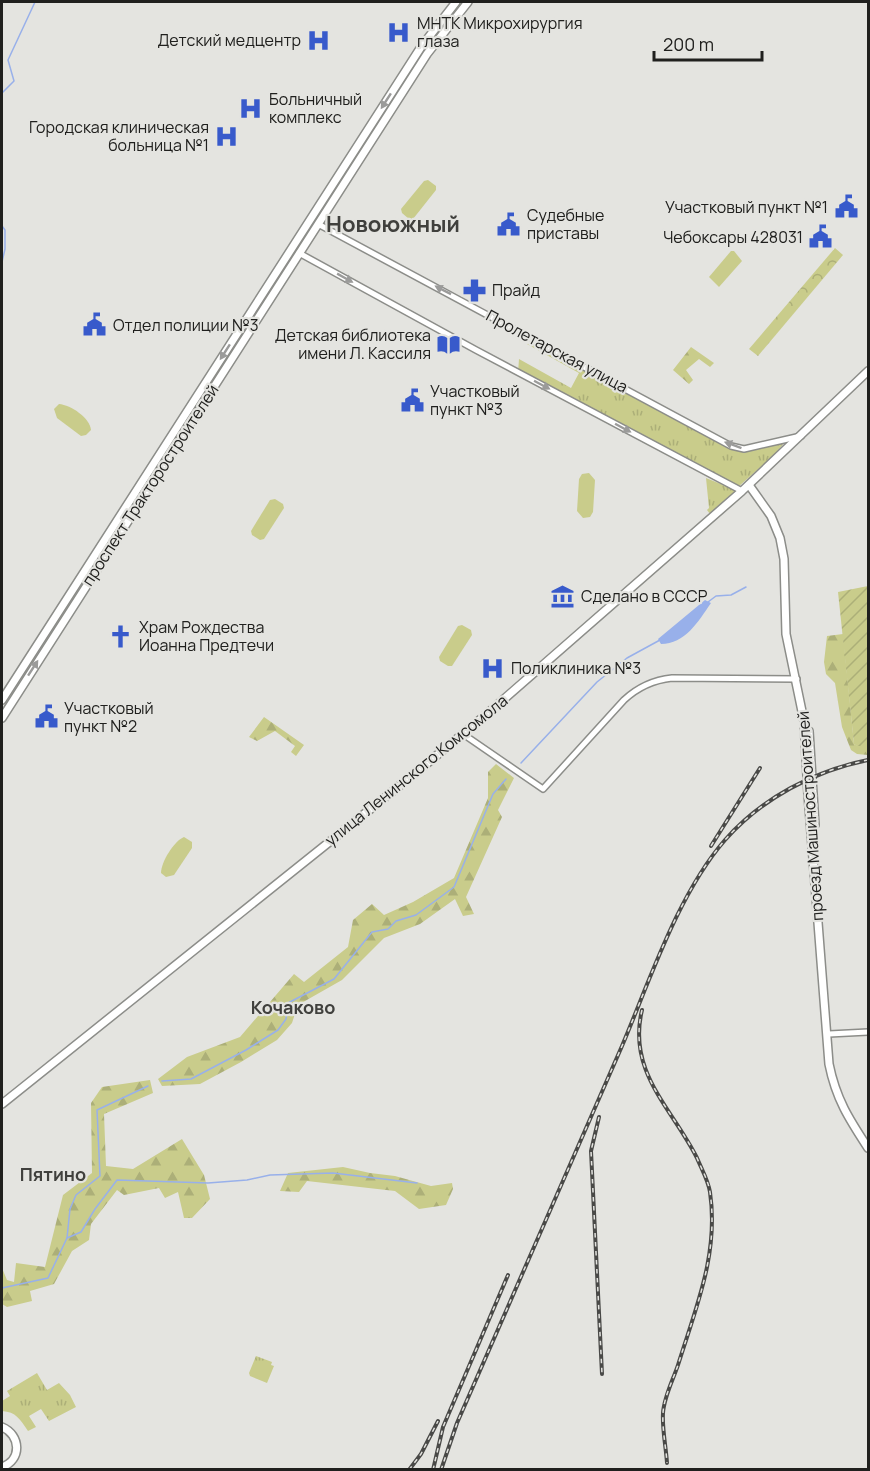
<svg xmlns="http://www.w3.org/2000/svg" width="870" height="1471" viewBox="0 0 870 1471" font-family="Manrope,sans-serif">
	<defs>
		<pattern id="grass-tufts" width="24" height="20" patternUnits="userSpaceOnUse" patternTransform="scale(1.5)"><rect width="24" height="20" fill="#c9cc8b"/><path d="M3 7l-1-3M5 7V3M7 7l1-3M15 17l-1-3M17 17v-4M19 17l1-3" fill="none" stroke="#acaf78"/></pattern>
		<pattern id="forest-firs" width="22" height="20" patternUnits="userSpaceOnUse" patternTransform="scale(1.5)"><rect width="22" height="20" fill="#c9cc8b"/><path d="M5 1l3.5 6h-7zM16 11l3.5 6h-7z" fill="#acaf78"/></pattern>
		<pattern id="park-crowns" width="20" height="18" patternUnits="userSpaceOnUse" patternTransform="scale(1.5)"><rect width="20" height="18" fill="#c9cc8b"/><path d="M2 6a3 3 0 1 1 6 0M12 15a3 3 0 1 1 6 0" fill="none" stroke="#acaf78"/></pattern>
		<pattern id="garden-furrows" width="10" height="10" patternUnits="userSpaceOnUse" patternTransform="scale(1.5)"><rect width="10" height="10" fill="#c9cc8b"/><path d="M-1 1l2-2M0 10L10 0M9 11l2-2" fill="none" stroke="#acaf78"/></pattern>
	</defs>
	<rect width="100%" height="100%" fill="#e4e4e0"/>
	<g fill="url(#grass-tufts)">
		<path d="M256,310L258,311L135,503L133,501Z"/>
		<path d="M541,343L738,448L789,437L774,455L738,487L518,373L519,359L571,388L579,373L527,344Z"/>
		<path d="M706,478L738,491L722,507L719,506L710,514L707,510L709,508Z"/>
		<path d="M256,1356L272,1362L271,1365L274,1366L267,1383L250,1376L249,1373Z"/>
		<path d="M37,1373L47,1390L59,1383L70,1395L76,1407L49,1421L41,1409L29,1416L36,1427L28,1431C20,1419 16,1412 2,1411V1401L10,1396L7,1391Z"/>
	</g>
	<g fill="url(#forest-firs)">
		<path d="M691,347L714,363L710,367L699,359L686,370L693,380L689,384L673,370Z"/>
		<path d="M843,634L854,744L858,746H868V755L857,754L851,750L842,727L835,683L826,674L824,662L827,636Z"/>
		<path d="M264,717L304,745L296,756L291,752L295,746L275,731L257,741L249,737Z"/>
		<path d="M496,764L514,778L498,810L502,817L466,897L474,914L463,916L455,899L420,924L384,938L342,980L298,1005L292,1023L277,1040L241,1062L200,1084L162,1086L158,1079L187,1057L240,1037L294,974L304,982L348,947L353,920L372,904L384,915L413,902L454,878L488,798V772Z"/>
		<path d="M150,1080L153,1093L104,1114L106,1166L133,1169L182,1139L204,1175L210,1199L192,1218H184L178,1192L165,1198L159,1188L124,1195L117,1190L91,1224L89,1240L72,1251L54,1284L30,1291L32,1301L7,1307L2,1304V1268L7,1280L14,1282L16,1263L45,1267L63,1195L92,1173L91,1103L102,1087Z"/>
		<path d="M343,1167L370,1173L395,1176L431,1186L452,1183L453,1189L446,1205L419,1209L395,1191L307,1181L299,1192L280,1191L288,1173Z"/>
	</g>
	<path fill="url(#park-crowns)" d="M835,248L843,255L758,356L749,349Z"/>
	<path fill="url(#garden-furrows)" d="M868,586V746H857L854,744L838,592Z"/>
	<g fill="#c9cc8b">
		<path d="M428,180L436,186V190L413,219H409L402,213L401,209L424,181Z"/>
		<path d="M731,251H734L742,261L719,287L709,277Z"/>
		<path d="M59,404C71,405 90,418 91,430L86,435L81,436L57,418L54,409Z"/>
		<path d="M589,473L595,480L593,512L590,517L583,518L577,511L579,479L582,474Z"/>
		<path d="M275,499L283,504L284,508L264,539L260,540L252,535L251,531L270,500Z"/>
		<path d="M462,625L471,630L472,635L452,666H448L440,661L439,657L458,626Z"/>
		<path d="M184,837L192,842V848L174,875L166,877L161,873C161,862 174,841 184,837Z"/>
	</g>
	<path fill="#98b0ea" d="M705,600L711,603C698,622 685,644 661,644L658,639Z"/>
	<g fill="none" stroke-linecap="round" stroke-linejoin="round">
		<g stroke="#98b0ea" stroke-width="1.5">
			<path d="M2,93L14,81L8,60L35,2"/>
			<path d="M2,226L5,230V249L2,262"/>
			<path d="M708,602L716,596L731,595L746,587"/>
			<path d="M521,763L597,682L627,658L660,640"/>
			<path d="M162,1081L191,1079L246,1050L278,1030L286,1019L288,1003L334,979L372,932L388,929L396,921L416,915L454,887L493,794L506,779"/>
			<path d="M67,1238L81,1232L95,1209L117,1180L208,1183L247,1180L270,1175L333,1173L417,1183"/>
			<path d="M2,1288L48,1278L67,1238L70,1209L76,1195L100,1176L97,1110L148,1086"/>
		</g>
		<defs>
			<g id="minor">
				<path d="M318,224L731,446L744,449L801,436"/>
				<path d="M299,253L476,350L742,491"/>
				<path d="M463,734L543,789L624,700C638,687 653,680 672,678L797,679"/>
				<path d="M829,1034L868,1032"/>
			</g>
			<g id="major">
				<path d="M749,485L771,516L780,538L784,559L786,634L804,721L808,794L829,1064C836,1099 849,1119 868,1148"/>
				<path d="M2,700L421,47L456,2"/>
				<path d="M2,718L404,90L427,54L468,2"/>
				<path d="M809,731L815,825"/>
				<path d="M2,1104L413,775L488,713L742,491L868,371"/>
				<path d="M2,1427C21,1435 22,1460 2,1467"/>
			</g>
		</defs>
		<use href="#minor" stroke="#8c8d89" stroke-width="8"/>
		<use href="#major" stroke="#8c8d89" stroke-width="10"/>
		<use href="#minor" stroke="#fff" stroke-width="5"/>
		<use href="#major" stroke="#fff" stroke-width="7"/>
		<defs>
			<g id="rail">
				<path d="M711,846L760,768"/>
				<path d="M642,1010C627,1072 672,1108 697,1158C702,1170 708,1180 710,1192C719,1254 696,1307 678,1365C673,1380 664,1397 663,1413C662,1429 666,1447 667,1463"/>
				<path d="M599,1117L591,1151L602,1374"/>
				<path d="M409,1470L421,1454L438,1421"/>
				<path d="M433,1470L443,1427L508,1275"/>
				<path d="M441,1470L457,1423C512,1297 567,1172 622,1046C650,980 678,894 725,840C762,798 814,771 868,760"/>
			</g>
		</defs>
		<use href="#rail" stroke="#494947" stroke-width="4"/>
		<use href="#rail" stroke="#e4e4e0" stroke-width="1.5" stroke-dasharray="4.5" stroke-linecap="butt"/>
	</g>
	<defs><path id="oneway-solid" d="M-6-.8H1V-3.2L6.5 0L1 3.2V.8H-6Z" transform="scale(1.5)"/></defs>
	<g fill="#9b9b9a">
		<use href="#oneway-solid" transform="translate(386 101) rotate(123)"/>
		<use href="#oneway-solid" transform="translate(345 278) rotate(29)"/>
		<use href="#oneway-solid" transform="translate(443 290) rotate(-153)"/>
		<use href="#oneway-solid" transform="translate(225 352) rotate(123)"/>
		<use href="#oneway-solid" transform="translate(542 385) rotate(28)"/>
		<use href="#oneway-solid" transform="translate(623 428) rotate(28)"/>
		<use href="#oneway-solid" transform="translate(733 445) rotate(-160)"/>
		<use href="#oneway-solid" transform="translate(33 668) rotate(-57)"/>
	</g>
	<defs>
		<symbol id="hospital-bare" viewBox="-9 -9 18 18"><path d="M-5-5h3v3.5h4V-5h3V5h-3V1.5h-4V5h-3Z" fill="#385acb" stroke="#e4e4e0" stroke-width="2.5" paint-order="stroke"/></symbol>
		<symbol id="civic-bare" viewBox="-9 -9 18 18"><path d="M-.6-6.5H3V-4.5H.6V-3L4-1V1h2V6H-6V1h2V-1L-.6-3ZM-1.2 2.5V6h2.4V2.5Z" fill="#385acb" stroke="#e4e4e0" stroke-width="2.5" paint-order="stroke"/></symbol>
		<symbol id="pharmacy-bare" viewBox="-9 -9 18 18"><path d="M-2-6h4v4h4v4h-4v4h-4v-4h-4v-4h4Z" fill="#385acb" stroke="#e4e4e0" stroke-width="2.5" paint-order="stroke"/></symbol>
		<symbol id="library-bare" viewBox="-9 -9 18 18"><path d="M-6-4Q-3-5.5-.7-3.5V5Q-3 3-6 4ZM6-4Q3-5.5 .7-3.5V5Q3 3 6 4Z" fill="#385acb" stroke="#e4e4e0" stroke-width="2.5" paint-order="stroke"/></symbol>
		<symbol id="museum-bare" viewBox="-9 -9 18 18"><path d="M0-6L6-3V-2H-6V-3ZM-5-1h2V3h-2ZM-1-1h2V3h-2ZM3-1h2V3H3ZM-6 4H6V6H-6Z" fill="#385acb" stroke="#e4e4e0" stroke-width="2.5" paint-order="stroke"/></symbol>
		<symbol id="church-bare" viewBox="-9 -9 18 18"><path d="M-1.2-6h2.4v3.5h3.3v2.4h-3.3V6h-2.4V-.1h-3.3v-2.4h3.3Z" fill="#385acb" stroke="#e4e4e0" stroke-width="2.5" paint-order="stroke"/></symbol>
	</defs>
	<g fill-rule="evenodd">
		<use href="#hospital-bare" x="382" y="16" width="33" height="33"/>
		<use href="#hospital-bare" x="302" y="24" width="33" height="33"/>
		<use href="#hospital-bare" x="234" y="92" width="33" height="33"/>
		<use href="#hospital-bare" x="210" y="120" width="33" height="33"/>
		<use href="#civic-bare" x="830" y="190" width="33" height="33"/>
		<use href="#civic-bare" x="492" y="208" width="33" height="33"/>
		<use href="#civic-bare" x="804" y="220" width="33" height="33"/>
		<use href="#pharmacy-bare" x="458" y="274" width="33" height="33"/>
		<use href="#civic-bare" x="78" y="308" width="33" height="33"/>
		<use href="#library-bare" x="432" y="328" width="33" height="33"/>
		<use href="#civic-bare" x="396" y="384" width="33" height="33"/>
		<use href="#museum-bare" x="546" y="580" width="33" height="33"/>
		<use href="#church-bare" x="104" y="620" width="33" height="33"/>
		<use href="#hospital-bare" x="476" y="652" width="33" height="33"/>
		<use href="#civic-bare" x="30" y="700" width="33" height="33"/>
	</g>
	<g text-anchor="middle" stroke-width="4.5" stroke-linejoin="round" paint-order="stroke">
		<g font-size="16" fill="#20201e" stroke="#e4e4e0" text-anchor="start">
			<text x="417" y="29">МНТК Микрохирургия<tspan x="417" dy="18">глаза</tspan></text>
			<text x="301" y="46" text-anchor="end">Детский медцентр</text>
			<text x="269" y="105">Больничный<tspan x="269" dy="18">комплекс</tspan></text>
			<text x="209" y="133" text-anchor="end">Городская клиническая<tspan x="209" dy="18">больница №1</tspan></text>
			<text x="828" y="213" text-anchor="end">Участковый пункт №1</text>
			<text x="527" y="221">Судебные<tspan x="527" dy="18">приставы</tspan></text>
			<text x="803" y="243" text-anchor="end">Чебоксары 428031</text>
			<text x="492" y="296">Прайд</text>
			<text x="113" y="331">Отдел полиции №3</text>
			<text x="431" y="341" text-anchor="end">Детская библиотека<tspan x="431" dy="18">имени Л. Кассиля</tspan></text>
			<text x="430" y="397">Участковый<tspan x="430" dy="18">пункт №3</tspan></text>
			<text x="581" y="602">Сделано в СССР</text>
			<text x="139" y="633">Храм Рождества<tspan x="139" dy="18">Иоанна Предтечи</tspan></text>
			<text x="511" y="674">Поликлиника №3</text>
			<text x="64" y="714">Участковый<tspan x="64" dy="18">пункт №2</tspan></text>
		</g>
		<g font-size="16" fill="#20201e" stroke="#e4e4e0">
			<text transform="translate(557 351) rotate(28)" y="6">Пролетарская улица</text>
			<text transform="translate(150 485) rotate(-57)" y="6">проспект Тракторостроителей</text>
			<text transform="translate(416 770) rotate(-39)" y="6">улица Ленинского Комсомола</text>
			<text transform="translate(810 816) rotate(-94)" y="6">проезд Машиностроителей</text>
		</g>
		<g font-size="18" font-weight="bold" fill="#40403d" stroke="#e4e4e0">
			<text x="293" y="1014">Кочаково</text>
			<text x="53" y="1181">Пятино</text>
		</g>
		<g font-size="22" font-weight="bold" fill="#40403d" stroke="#e4e4e0">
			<text x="393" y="232">Новоюжный</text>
		</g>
	</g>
	<rect width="870" height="1471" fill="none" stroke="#20201e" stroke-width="6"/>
	<path d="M654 51v9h108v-9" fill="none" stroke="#20201e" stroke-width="3"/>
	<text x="663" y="51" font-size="18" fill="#20201e" stroke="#e4e4e0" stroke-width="4.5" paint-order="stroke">200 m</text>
</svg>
